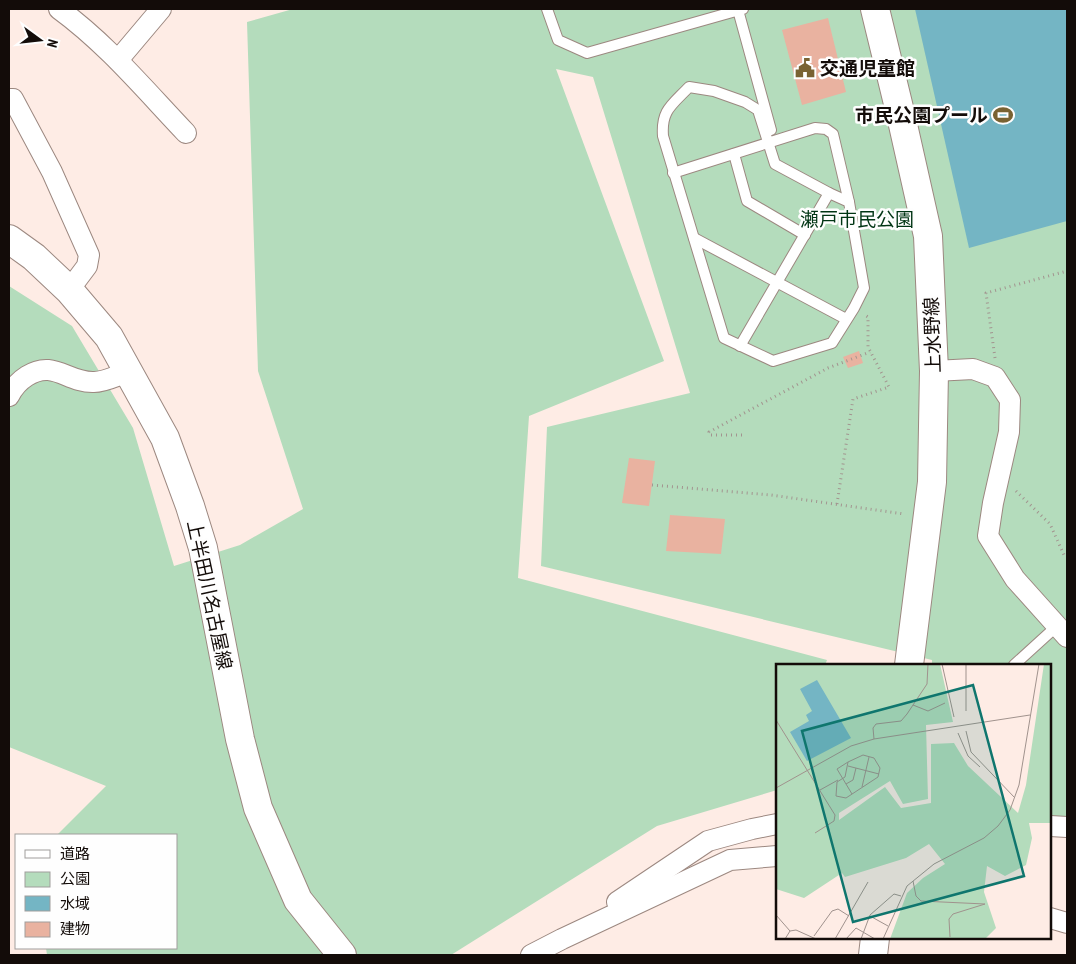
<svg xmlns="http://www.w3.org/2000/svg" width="1076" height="964" viewBox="0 0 1076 964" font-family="'PT Sans Narrow','Noto Sans JP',sans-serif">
	<rect width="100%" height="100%" fill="#feece5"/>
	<path fill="#b4dcbc" d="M293,9H1067V818L1050,817V665H932V660L541,566L547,427L690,393L593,77L556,69L664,361L529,416L518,578L827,660L825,665H777V790L657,826L451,955H47L46,948H176V835H57L106,786L9,747V286L72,326L133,428L174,566L240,545L303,509L258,371L247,22Z"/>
	<path fill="#74b5c4" d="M915,9H1067V221L969,248Z"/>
	<g fill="#e9b2a0">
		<path d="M828,18L846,92L802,105L782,30Z"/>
		<path d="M859,351L863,363L848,368L843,357Z"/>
		<path d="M629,458L655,461L649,506L622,503Z"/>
		<path d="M670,515L725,519L721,554L666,551Z"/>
	</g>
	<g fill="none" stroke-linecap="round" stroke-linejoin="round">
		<defs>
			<g id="lane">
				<path d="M547,9L558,40L587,53L743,9"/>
				<path d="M738,10L771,130"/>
				<path d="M689,87L714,91L745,102L758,110L775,164L829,193L849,202L864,288L854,308L832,343L773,361L724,338L663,136C661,110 672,105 689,87Z"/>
				<path d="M734,154L747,201L805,235"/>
				<path d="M673,173L815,128L826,129L833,134L849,202"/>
				<path d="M694,238L846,319"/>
				<path d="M740,346L829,193"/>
				<path d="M1014,665L1058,625"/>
			</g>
			<g id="street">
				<path d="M59,9C107,44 145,90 186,133"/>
				<path d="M118,60L161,9"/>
				<path d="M9,99H13L52,172L89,255L87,266L69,290"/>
				<path d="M934,371L973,369L995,377L1010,400L1009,432L993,503L988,536L1015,579L1067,637"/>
				<path d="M9,396C13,388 19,381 27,376C54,359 67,383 94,382C105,382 118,375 128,372"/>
				<path d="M1050,826L1067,827"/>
				<path d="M617,902L708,841L752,829L777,824"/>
				<path d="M1050,918L1067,923"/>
				<path d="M531,955L562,939L730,860L777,856"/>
			</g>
			<g id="secondary">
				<path d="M875,9L901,116L928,236L934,371L932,482L909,665"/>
				<path d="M9,239L34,257L69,290L109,337L165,438L190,506L203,548L240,739L258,808L298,900L342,955"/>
				<path d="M873,955L875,938"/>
			</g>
		</defs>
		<use href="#lane" stroke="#9c8880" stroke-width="12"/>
		<use href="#street" stroke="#9c8880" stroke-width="22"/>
		<use href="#secondary" stroke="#9c8880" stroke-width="30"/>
		<g stroke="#a2948f" stroke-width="3" stroke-dasharray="1 4" stroke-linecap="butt">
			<path d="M995,358L986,293L1067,271"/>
			<path d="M742,435H710L709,432L828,368L870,352"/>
			<path d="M652,485L771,495L904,514"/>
			<path d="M1016,491L1050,524L1064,555H1067"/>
			<path d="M837,504L853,399L889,387L868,347V317L865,315"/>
		</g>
		<use href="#lane" stroke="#fff" stroke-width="10"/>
		<use href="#street" stroke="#fff" stroke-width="20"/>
		<use href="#secondary" stroke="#fff" stroke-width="28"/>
	</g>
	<defs>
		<symbol id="civic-bare" viewBox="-9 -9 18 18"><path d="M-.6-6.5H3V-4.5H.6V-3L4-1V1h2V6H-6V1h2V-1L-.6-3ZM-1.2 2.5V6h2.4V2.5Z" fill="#796232" stroke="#fefefe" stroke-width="2.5" paint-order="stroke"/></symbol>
		<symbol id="stadium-bare" viewBox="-9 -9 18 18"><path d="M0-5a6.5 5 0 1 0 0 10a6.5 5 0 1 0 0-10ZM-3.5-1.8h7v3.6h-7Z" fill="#796232" stroke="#fefefe" stroke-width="2.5" paint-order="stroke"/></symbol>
	</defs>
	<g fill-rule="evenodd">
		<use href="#civic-bare" x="791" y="54" width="28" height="28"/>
		<use href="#stadium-bare" x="989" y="101" width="28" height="28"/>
	</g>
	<g text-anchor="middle" stroke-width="5" stroke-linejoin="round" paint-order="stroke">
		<g font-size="19" font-weight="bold" fill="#130c09" stroke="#fefefe" text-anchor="start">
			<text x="820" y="75">交通児童館</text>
			<text x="988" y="122" text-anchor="end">市民公園プール</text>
		</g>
		<g font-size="19" fill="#003514" stroke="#fefefe">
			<text x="857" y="226">瀬戸市民公園</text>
		</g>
		<g font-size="19" fill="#130c09" stroke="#fefefe">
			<text transform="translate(932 335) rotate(-92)" y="7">上水野線</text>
			<text transform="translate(210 595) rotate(78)" y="7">上半田川名古屋線</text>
		</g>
	</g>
	<g transform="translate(776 664)">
		<rect width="275" height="275" fill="#feece5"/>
		<path d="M0,0H164L177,58L150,61L152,135L127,140L114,117L63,149V156L109,123L125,144L155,139V80L178,79L192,102L242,149L250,121L268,0H275V159H253L256,174L250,201L229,212L211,202L208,228L220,264L209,275H114L131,229L147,214L169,200L153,180L130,194L69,213L66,209L28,234L0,225Z" fill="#b4dcbc"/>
		<path d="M41,16L75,74L31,97L14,68L33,57L30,51L36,47L24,25Z" fill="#74b5c4"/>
		<path fill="none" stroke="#a0928d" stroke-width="1" d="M166,0L178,53M137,41L152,47L169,39M190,47V0M0,56L59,151L58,157L39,169M190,67L195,88L239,134M182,69L192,92L204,103M98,75L97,64L100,60L125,57L131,50L151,20L152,0M87,91L98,94L104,104L102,113L70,134L60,132L61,118L69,113L72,98ZM72,98L61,105L76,130M72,102L103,110M70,120L77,116L80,104M86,123L93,93M0,124L75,82L98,75L254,51M44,126L62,116M137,217L140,232L145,237L209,240L177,250L173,255L174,273M0,251L14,267M94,252L112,262M38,272L56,247L62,245L73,252M9,275L14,267L20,266L40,275M59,275L92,218M70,275L80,264L99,275M85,275L94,251L118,230L125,232M107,275L131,222L158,200L208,174L222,162L234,146L243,121L263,0"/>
		<path fill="#0f766e" fill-opacity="0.15" stroke="#0f766e" stroke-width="2.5" d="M197,21L248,212L77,258L26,67Z"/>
		<rect width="275" height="275" fill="none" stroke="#130c09" stroke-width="2.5"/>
	</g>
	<rect width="1076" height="964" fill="none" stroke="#130c09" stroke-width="20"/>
	<rect x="15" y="834" width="162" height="115" fill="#fefefe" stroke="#a09d9c"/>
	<rect x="25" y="850" width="25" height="8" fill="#ffffff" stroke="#a09d9c"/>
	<text x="60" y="859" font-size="15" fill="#130c09">道路</text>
	<rect x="25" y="872" width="25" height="15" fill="#b4dcbc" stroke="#a09d9c"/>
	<text x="60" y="884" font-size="15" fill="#130c09">公園</text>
	<rect x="25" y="896" width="25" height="15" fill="#74b5c4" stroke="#a09d9c"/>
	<text x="60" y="909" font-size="15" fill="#130c09">水域</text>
	<rect x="25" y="922" width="25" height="15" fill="#e9b2a0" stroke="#a09d9c"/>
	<text x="60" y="934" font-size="15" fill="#130c09">建物</text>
	<g transform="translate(40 40) rotate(105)" stroke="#fefefe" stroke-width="4" paint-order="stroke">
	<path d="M0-4L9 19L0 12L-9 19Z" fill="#130c09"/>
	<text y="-8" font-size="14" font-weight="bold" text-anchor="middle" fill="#130c09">N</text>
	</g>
</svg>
